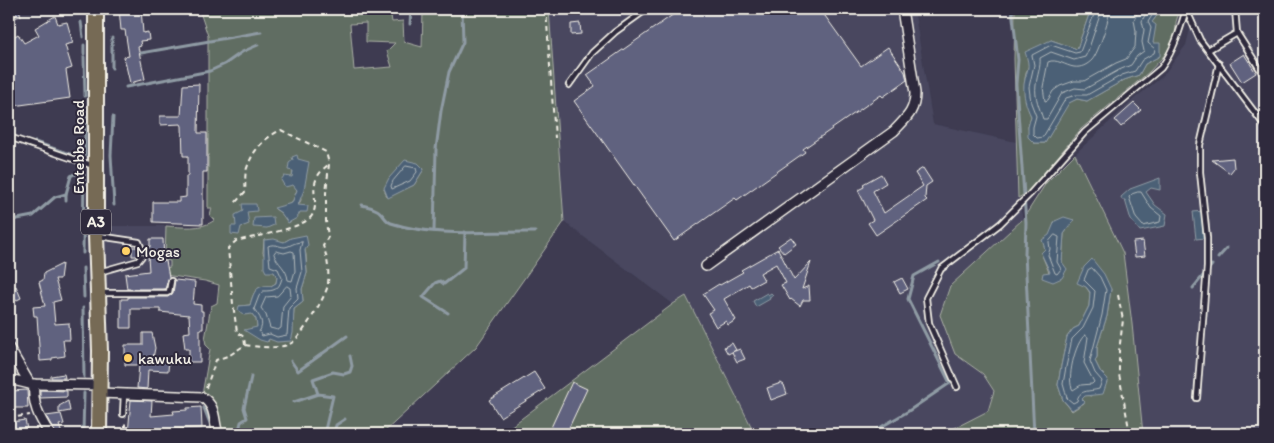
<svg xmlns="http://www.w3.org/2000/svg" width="1274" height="443" viewBox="0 0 1274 443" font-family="Itim,sans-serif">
	<rect width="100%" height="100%" fill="#3e3b51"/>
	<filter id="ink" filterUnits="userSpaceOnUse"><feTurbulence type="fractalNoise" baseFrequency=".02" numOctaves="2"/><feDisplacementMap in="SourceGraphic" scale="10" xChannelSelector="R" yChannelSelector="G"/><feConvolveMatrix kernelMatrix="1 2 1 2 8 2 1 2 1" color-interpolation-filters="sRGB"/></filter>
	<g filter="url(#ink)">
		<g fill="#48475f">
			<path d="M549,9H914L933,124L1016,142L1018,198L1023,219L1005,237L955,354L983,374L994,391L988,411L943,434H755L686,296L673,304L564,222Z"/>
			<path d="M1195,9H1265V434H1143L1132,324L1123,253L1075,154L1135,98L1162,77L1186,45Z"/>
			<path d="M100,226H166L165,260L170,261V268H165L164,290H105Z"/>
		</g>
		<g fill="#616d62" stroke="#aaafa5" fill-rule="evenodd">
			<path d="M199,9H390L392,22L403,21L404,42L422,47L423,12L414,9H549L564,222L476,347L382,434H221L202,395L210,349L206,345L205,339L211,306L217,303L219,285L205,281L165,275V268L170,267V261L165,260L166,226C183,227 201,230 215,220L210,216L212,208H208V36ZM366,23V42L395,43L387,51L392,67L354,70L350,24ZM293,160L301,200L289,223L281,213L275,209L292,203L297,190C290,181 293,171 293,160ZM424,169L414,185L387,197L384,188ZM291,238L305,250L306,255L307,273L302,289L303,302L294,309L293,321L269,338L268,342L257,327L256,319L252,314L239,306L250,305C254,291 256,285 271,286L276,283L277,277L263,253L264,240L284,242Z"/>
			<path d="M1015,9H1091L1077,49L1051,40C1044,47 1035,55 1030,64C1021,79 1024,101 1031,116L1028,127L1034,143H1045L1068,103L1077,99L1087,101L1124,80L1139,75L1145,64L1160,56L1150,44L1152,22L1162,9H1180L1176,22L1175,42L1162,58L1149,72L1081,129L1028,192L1018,198L1014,59Z"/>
			<path d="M1075,154L1123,253L1132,324L1143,434H943L988,411L994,391L983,374L955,354L940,315L950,286L1023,219L1046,183ZM1074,220L1064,234L1062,262L1053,282L1041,253L1045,249L1055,221ZM1086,287L1111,289L1107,316L1097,347V357L1095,361L1100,371L1091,396L1085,395L1082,399L1084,403L1072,411L1063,400L1058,385L1061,366L1067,337L1073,329L1079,326L1089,306L1090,293Z"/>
			<path d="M686,296L755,434H501L673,304Z"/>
		</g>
		<g fill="#4b6176" stroke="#8f9ba4">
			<path d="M1091,9H1162L1152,22L1156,25L1153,43H1160V56L1145,64L1139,75L1124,80L1087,101L1077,99L1069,103L1045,143H1034L1028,137V127L1031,116C1026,106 1023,96 1024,84C1027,68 1031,69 1025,52L1051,40L1077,49Z"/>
			<path d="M297,155L298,159L309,162L304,190L298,205L308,206L307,212H300L297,218L288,223L281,213L274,208L292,203L297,190L293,185L285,187L281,180L284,176L292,177L293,171L288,170L289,163L293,160L292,157Z"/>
			<path d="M405,160L418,163L424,169L414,185L388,198L384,188L389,178Z"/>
			<path d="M1160,178V190L1151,188L1146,192L1155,205L1167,214L1165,226L1140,231L1131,220L1125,200H1122L1121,197L1130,189Z"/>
			<path d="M242,204H256L257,211L247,212L249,224L241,227L239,235L231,234V226H236L235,215L243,211Z"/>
			<path d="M1203,211L1205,238L1196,239L1193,212Z"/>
			<path d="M273,217L274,225L267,228L253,227L254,218Z"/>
			<path d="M1064,217L1074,220L1064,234L1062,262L1067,269L1062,278L1053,282L1042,278L1043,273L1050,272L1041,253L1045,249L1042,240L1049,235L1055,221Z"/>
			<path d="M306,235L308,245L305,250L307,273L302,289L303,302L294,309L293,333L291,341L277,342L269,339L267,342L260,340L244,330L257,327L256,319L252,314L244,315L238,310L239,306L250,305C254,291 256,285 271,286L276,283L277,277L274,272H266L264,268V240L274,239L284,242L291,238Z"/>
			<path d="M1092,259L1104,274L1111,289L1107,316L1097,347V357L1095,361L1100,371L1108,379L1103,394L1085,396L1082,399L1085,402L1072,410L1063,400L1058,385L1061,366L1067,337L1073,329L1079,326L1089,306L1090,292L1086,287L1077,283L1084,267Z"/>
			<path d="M767,293L768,295L771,293L773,295L769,297L770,299L756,307L753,301Z"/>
		</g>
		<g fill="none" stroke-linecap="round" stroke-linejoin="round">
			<g stroke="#b0b7ba" stroke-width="1">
				<path d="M1096,9L1080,52L1075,53L1051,45L1032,55L1034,65L1029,87L1031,103L1036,116L1033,127V134L1037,138L1043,137L1066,98L1076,95H1087L1122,75L1135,71L1142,60L1154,53L1155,49L1148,43L1151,28L1148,22L1156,9"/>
				<path d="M1102,9L1088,51L1085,57L1074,60L1051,52L1040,58C1041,67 1037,75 1036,85C1034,97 1040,109 1043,119H1047L1062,93L1075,88L1085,89L1119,70L1131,65L1137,56L1144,51L1142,42L1144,30L1142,21L1148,9"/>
				<path d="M1110,9C1109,19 1099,52 1092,60C1087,65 1081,68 1074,67C1066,66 1056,58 1048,62L1043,87L1045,101L1048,100L1053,91L1060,86L1074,81H1084L1116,63L1126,59L1135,47L1136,31L1134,20L1139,9"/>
				<path d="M406,166L416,168L417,172L410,181L392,189L391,186L393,181Z"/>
				<path d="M1138,192H1141L1151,208L1161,216L1160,222L1143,226L1136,218L1129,197L1132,194Z"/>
				<path d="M1055,235L1059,237L1057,262L1061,269L1057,274L1055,273L1048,255L1050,249L1049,242Z"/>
				<path d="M302,242L300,250L302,272L297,288L298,299L289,308L287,335L277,337L270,334L262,336L259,332C265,323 260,317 254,309L259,296L263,291C274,291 279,290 282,278L278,269L270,266L268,246C275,243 279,247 285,247C291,246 294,242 302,242Z"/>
				<path d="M276,251L284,253L291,251L294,252L295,271L292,281L288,280C287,268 277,264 274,254Z"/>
				<path d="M1092,268L1100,277L1106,290L1102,315L1090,361L1095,373L1102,381L1099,389C1089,392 1079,389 1077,401L1073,403L1067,398L1063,384L1066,367L1072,339L1083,328L1093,308L1095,291L1084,280L1088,270Z"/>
				<path d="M287,286L290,288L291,296L283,306L281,328L278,330L270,328L266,315L261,308L266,297L277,296Z"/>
				<path d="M1085,335L1088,337L1084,363L1094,382L1092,384L1081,385L1073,390C1066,381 1075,342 1085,335Z"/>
			</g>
			<g stroke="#8f9ba4" stroke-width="3">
				<path d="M1012,9L1018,60L1016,84L1026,223L1025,254L1034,434"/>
				<path d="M81,22L83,37"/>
				<path d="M410,24L411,9"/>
				<path d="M112,38V68"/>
				<path d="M84,45V54"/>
				<path d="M141,53L261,32"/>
				<path d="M84,57L85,96"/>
				<path d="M126,87L210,71L225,64L242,52L258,45"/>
				<path d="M113,117L111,155L114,205"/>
				<path d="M35,142L81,158L85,156V111"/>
				<path d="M66,200V194L71,176L74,174L84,175"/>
				<path d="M362,205C367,206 373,208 377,210C383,213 385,221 391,223C437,238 487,231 535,232"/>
				<path d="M12,220L33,216L55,197L66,194"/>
				<path d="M434,231L436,149L441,111L449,72L463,42L462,9"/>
				<path d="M83,253L84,172"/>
				<path d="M1218,258L1227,248"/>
				<path d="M83,268L84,297"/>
				<path d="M1193,288L1212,265"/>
				<path d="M83,308L84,377"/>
				<path d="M448,313L423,297L435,283L440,281L444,284L464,268L465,232"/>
				<path d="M291,361L298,371L347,336"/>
				<path d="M318,394L313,379L333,372L344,374L350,372L352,366L350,356"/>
				<path d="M294,402L318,394L333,396L325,430"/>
				<path d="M204,408L213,431"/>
				<path d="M239,430L241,422L247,418L244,408L251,377"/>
				<path d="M83,434L84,393"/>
				<path d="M334,434L336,425L345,419"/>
				<path d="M869,434L907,412L950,383L908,299L914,276L939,262"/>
			</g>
		</g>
		<g fill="#60627f" stroke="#f4f1e8">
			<path d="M9,9H19L21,16L9,19Z"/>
			<path d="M119,9H141L143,33L148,32L149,40L140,41L141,46L138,47L145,79L130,83L124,57L129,56L125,30H121Z"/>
			<path d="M681,9H820L861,66L888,47L905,72L907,80L883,97L881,95L803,149L805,152L737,200L735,198L674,241L574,101L595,86L587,75Z"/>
			<path d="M55,16L58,24L67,22L73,43L65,45L72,68L66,70L70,98L13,106L12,96L9,97V40L18,34L24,43L39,35L35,28Z"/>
			<path d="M580,23L581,34L571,35V24Z"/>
			<path d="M1244,54L1256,73L1242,82L1230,63Z"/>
			<path d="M199,84L198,133H207V172H203V224L153,222V202H179V198L186,197V176H188V156H183L182,126L181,124L160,125V116H181L183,85Z"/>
			<path d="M1134,103L1141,110L1121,127L1115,120Z"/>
			<path d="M1233,158L1234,168L1230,173L1212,160Z"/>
			<path d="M923,168L932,182L926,186L925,198L927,200L876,235L868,223L873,220L858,190L864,187L863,184L881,174L886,183L873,191L884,213L923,186L915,173Z"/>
			<path d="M791,237L796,244L784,253L778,246Z"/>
			<path d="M150,239H163L164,262L166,261L169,277L165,289H127L125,274L149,271L148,256L142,252L137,256H132V247H137L139,250L143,251L145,247H150Z"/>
			<path d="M1143,241L1145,256L1135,257L1133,242Z"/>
			<path d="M778,249L794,280L811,262L802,289L809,286L810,300H803L800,306L791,299L790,300L781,285L786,283L776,264L760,273L764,280L751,287L749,284L724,299L736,320L728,325L726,321L716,327L708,313L714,310L703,294L719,284L720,285L743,272L741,270Z"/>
			<path d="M62,264L60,279H55L61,300L53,302L55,324L69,323L70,340H63L65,356L52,358V360L40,361L37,316H34L33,307L45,306L39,282L43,280L44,273Z"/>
			<path d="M902,278L908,289L900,293L894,282Z"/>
			<path d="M175,280L195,282L193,304L201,305V311H203V329H200V362H189V349H185L183,333L190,332L189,315L160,312V309H131V328H121V299H128V297H168L173,293Z"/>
			<path d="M16,286L21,298L9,304V290Z"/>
			<path d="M143,333H152L155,348L153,358L169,359L168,371L148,370L147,389L137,388L139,365H125V345H143Z"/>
			<path d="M732,343L736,350L728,354L724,347Z"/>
			<path d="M740,349L745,359L737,362L732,352Z"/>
			<path d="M534,372L545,389L500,417L489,400Z"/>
			<path d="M64,374L65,378H51V376Z"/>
			<path d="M572,382L587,389L566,434H548Z"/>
			<path d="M781,383L784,385L787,394L771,400L767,388Z"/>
			<path d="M27,390L28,408H13L12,391Z"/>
			<path d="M40,390L67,391V397L40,398Z"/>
			<path d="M131,400L152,401L151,416L174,414L173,411L187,410V408L201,407L202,428L174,429V434H128Z"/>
			<path d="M68,401L70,411L59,413V406Z"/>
			<path d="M61,414L64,424L59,425L62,434H56L46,416Z"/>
			<path d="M25,420L27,429L13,432L12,422Z"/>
		</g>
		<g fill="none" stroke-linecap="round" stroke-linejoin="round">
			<defs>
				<g id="lane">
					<path d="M1186,9L1200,40L1265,126"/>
					<path d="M1237,33L1263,74L1265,72"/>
					<path d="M1208,50L1237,33L1235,9"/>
					<path d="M569,85L592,53L615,32L647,9"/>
					<path d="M9,137L94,166"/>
					<path d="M99,236L139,242L141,247"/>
					<path d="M99,272L138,261L142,256"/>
					<path d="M100,293H167L169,292L171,281"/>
					<path d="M957,387L929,323L926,298L941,269L1000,224L1030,194L1085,132L1161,68C1174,50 1180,30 1186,9"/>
					<path d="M1197,398L1207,267V238L1200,172V145L1219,64"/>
					<path d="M123,414L124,394"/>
				</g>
				<g id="street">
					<path d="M706,266L894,131C906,118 915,112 915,93L902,9"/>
					<path d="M9,348L30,384L100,385"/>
					<path d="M9,379L30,384"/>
					<path d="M34,384C32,404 39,418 50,434"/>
					<path d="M100,393L202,397C217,407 213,420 218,434"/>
				</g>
				<path id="primary" d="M96,9V235L100,351L99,434"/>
			</defs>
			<use href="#lane" stroke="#f4f1e8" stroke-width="8"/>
			<use href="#street" stroke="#f4f1e8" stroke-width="12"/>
			<use href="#primary" stroke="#f4f1e8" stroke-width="18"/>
			<g stroke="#f4f1e8" stroke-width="2" stroke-dasharray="5 4" stroke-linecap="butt">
				<path d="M546,9L555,138"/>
				<path d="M1118,295L1123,320L1119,351V374L1130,434"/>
				<path d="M245,345L244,337L237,332L233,304L228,248L236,241C252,237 301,229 311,217C323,200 302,185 329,164"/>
				<path d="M206,388L216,360L230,355L245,345C258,347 282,350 293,342C301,337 328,293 328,284C329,270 328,259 323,246L328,237L326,221V193L329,164L326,152L281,130C264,138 253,150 247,168C244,175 246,184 245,192L235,203"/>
				<path d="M9,418L30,415"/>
				<path d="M124,427L144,429L145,434"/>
				<path d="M117,432L125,429V422"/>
			</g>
			<use href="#lane" stroke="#2f2a3d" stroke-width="4.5"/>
			<use href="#street" stroke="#2f2a3d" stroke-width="9"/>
			<use href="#primary" stroke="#766a54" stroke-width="14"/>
		</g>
	</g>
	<g fill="#ffd166" stroke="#2f2a3d" stroke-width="2">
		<circle cx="126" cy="251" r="5"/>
		<circle cx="128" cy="358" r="5"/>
	</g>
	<g text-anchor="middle" stroke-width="4" stroke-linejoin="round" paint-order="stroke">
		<rect fill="#2f2a3d" stroke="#b9b5b5" stroke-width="1" x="81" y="209.5" width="30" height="25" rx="4"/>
		<g font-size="15" font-weight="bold" fill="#f4f1e8">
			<text x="96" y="227">A3</text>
		</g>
		<g font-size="16" fill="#f4f1e8" stroke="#2f2a3d">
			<text transform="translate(78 147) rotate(-90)" y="6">Entebbe Road</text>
		</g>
		<g font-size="16" fill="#f4f1e8" stroke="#2f2a3d" text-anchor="start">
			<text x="136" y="257">Mogas</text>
			<text x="138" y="364">kawuku</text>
		</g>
	</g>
	<rect width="1274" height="443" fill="none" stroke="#2f2a3d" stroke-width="30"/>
	<rect x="15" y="15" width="1244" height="413" fill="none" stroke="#f4f1e8" stroke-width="2" filter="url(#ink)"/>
</svg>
